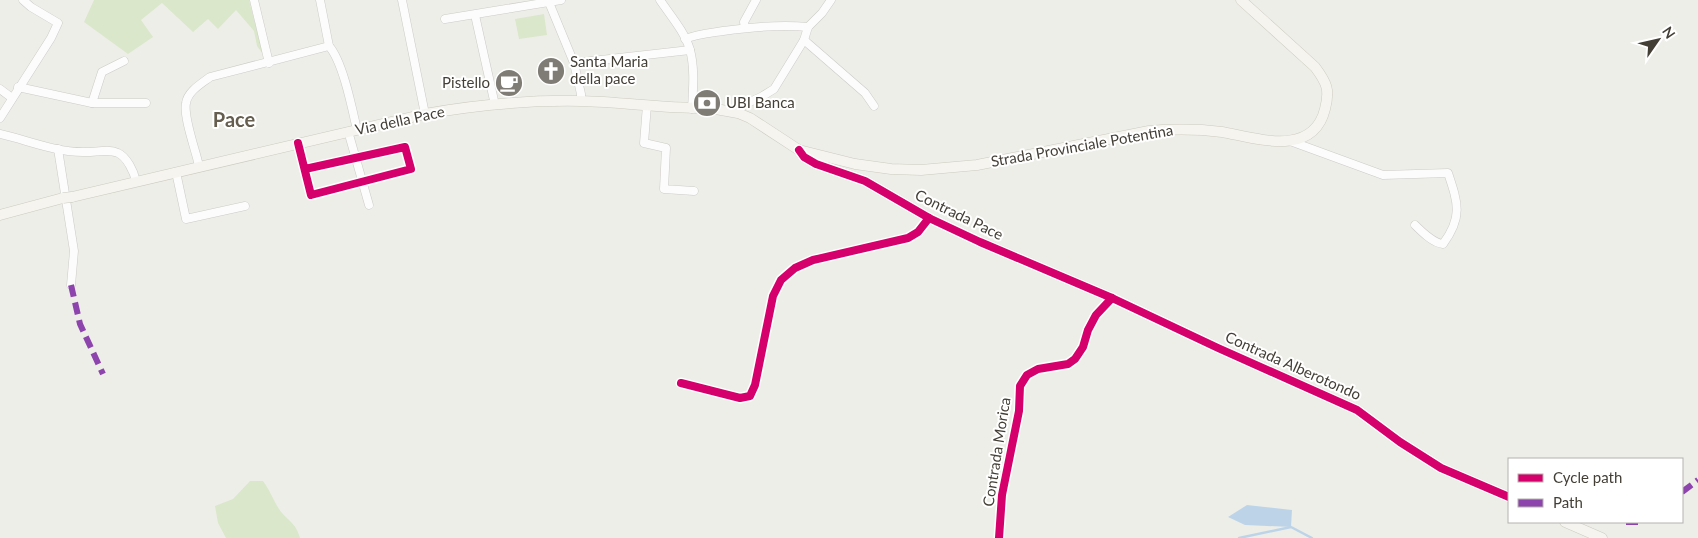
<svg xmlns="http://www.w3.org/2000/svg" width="1698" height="538" viewBox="0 0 1698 538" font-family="Lato,sans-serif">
	<rect width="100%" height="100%" fill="#eeeee9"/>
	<g fill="#dae7cb">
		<path d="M94,0H249L263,54L257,46L254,31L236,10L218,29L208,19L193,32L162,3L141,20L153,37L128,54L84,22Z"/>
		<path d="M544,14L547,35L519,39L515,19Z"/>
		<path d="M250,481H263C270,490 273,500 279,509C287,521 296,522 300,538H226L218,523L215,506L233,499Z"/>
	</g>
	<path fill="#bdd4e8" d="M1247,505L1292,510L1291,527L1245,525L1228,517Z"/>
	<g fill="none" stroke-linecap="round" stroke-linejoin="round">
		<path stroke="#bdd4e8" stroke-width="2.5" d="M1239,538L1291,527L1312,538"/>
		<defs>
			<g id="street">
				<path d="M254,0L269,63"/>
				<path d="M320,0L329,46C343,62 352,108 357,130"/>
				<path d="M402,0L425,114"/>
				<path d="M548,0L574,63L581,94V101"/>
				<path d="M660,0C670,15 685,32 690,50C695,68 693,90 692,109"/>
				<path d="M475,15L495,105"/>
				<path d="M445,19L561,0"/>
				<path d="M745,28L744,22L756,0"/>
				<path d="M685,39C697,34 710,33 723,31C751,27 779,24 808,27"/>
				<path d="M804,40L865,93L874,106"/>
				<path d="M574,63L690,50"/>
				<path d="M18,87L92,103H146"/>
				<path d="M0,89L12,98"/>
				<path d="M92,103L102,72L124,61"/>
				<path d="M647,105L644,143L666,148L664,189L694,191"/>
				<path d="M738,113L743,105L761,97L774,89L804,40L808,27L822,13L831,0"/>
				<path d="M0,118L51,38L58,23L31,7L23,0"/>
				<path d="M0,134C27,140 55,152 83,152C94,153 108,148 118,153C127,157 134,172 136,181"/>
				<path d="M350,138L369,205"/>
				<path d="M1290,141L1383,175L1448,173C1458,203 1463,217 1443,244C1433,243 1422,232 1415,225"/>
				<path d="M298,143L311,195L411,169L405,147L305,169"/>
				<path d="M58,149L74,251L71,285"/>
				<path d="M199,166C196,151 183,117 186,103C188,91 201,84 210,77L329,46"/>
				<path d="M176,172L186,219L245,206"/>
				<path d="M681,383L740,398L750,396L755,385L773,296L781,280L795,268L813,260L908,238L918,232L929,218"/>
				<path d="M999,538L1002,495L1019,411L1020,386L1027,375L1038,369L1068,364L1075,359L1083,347L1088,330L1096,315L1112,298"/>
			</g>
			<g id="secondary">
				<path d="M799,150L804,157L816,164L865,181L929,218L980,242L1112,298L1218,348L1357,410L1400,442L1441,468L1509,497"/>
				<path d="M72,197L425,114C476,105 529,100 581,101C624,102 667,109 710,108L738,113L750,118L799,150L855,164L891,169L921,170L977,165L1149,131C1173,129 1198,129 1222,132C1256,138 1313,158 1325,109C1330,90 1327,83 1315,67L1241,0"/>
				<path d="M0,215L63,198"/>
				<path d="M1565,522L1602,538"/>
			</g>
		</defs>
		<use href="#street" stroke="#cccbc7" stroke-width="9"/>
		<use href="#secondary" stroke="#cccbc0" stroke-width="11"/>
		<use href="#street" stroke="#fcfcfc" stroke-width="8"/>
		<use href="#secondary" stroke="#f5f4ef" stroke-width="10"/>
		<defs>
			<path id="secondary-bridge" d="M63,198L72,197"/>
		</defs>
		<use href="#secondary-bridge" stroke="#cccbc0" stroke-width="11" stroke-linecap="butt"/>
		<use href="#secondary-bridge" stroke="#f5f4ef" stroke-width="10"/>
		<g stroke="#8e44ad" stroke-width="6" stroke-dasharray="12 6" stroke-linecap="butt">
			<path d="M71,285L80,324L103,374"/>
			<path d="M1682,492L1698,480"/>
			<path d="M1626,522H1642"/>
		</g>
		<defs>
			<g id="cycleway">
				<path d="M298,143L311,195L411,169L405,147L305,169"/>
				<path d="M799,150L804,157L816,164L865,181L929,218L980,242L1112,298L1218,348L1357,410L1400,442L1441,468L1509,497"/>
				<path d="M681,383L740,398L750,396L755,385L773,296L781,280L795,268L813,260L908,238L918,232L929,218"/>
				<path d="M999,538L1002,495L1019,411L1020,386L1027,375L1038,369L1068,364L1075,359L1083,347L1088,330L1096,315L1112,298"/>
			</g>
		</defs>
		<use href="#cycleway" stroke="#fff" stroke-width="11"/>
		<use href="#cycleway" stroke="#d6006c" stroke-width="8"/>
	</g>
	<defs>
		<symbol id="church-disc" viewBox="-11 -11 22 22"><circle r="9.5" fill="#7f7c75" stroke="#fff"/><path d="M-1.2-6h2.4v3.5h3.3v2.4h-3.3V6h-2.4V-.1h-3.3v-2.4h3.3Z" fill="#fff"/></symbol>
		<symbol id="cafe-disc" viewBox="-11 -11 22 22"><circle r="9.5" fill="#7f7c75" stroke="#fff"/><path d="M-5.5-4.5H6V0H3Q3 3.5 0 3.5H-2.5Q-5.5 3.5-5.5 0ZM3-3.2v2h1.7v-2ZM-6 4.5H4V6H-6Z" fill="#fff"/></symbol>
		<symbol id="bank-disc" viewBox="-11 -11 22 22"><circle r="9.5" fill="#7f7c75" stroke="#fff"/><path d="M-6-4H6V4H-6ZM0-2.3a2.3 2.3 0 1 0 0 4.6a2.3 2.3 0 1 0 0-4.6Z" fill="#fff"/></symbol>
	</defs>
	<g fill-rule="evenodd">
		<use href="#church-disc" x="535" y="55" width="32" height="32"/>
		<use href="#cafe-disc" x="493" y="67" width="32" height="32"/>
		<use href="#bank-disc" x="691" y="87" width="32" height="32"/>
	</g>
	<g text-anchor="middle" stroke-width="4" stroke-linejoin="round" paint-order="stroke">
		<g font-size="15" fill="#433f36" stroke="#fff" text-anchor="start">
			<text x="570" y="67">Santa Maria<tspan x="570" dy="17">della pace</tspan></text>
			<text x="490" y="88" text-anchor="end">Pistello</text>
			<text x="726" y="108">UBI Banca</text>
		</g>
		<g font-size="15" fill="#433f36" stroke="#fff">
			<text transform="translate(400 121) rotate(-12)" y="5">Via della Pace</text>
			<text transform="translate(1082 146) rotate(-10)" y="5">Strada Provinciale Potentina</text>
			<text transform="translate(959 215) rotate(26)" y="5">Contrada Pace</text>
			<text transform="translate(1293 366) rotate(24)" y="5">Contrada Alberotondo</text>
			<text transform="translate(997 452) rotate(-81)" y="5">Contrada Morica</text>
		</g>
		<g font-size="20" font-weight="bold" fill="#655e4e" stroke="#fff">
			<text x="234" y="127">Pace</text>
		</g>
	</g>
	<rect x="1508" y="458" width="175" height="65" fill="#ffffff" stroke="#b4b2af"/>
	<rect x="1518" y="474" width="25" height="8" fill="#d6006c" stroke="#b4b2af"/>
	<text x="1553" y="483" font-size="15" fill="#433f36">Cycle path</text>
	<rect x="1518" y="499" width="25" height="8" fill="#8e44ad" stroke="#b4b2af"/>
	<text x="1553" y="508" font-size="15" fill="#433f36">Path</text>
	<g transform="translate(1658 40) rotate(56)" stroke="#ffffff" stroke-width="4" paint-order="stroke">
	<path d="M0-4L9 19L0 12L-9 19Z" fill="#433f36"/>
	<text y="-8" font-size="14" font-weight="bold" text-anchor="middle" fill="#433f36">N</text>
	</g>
</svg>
